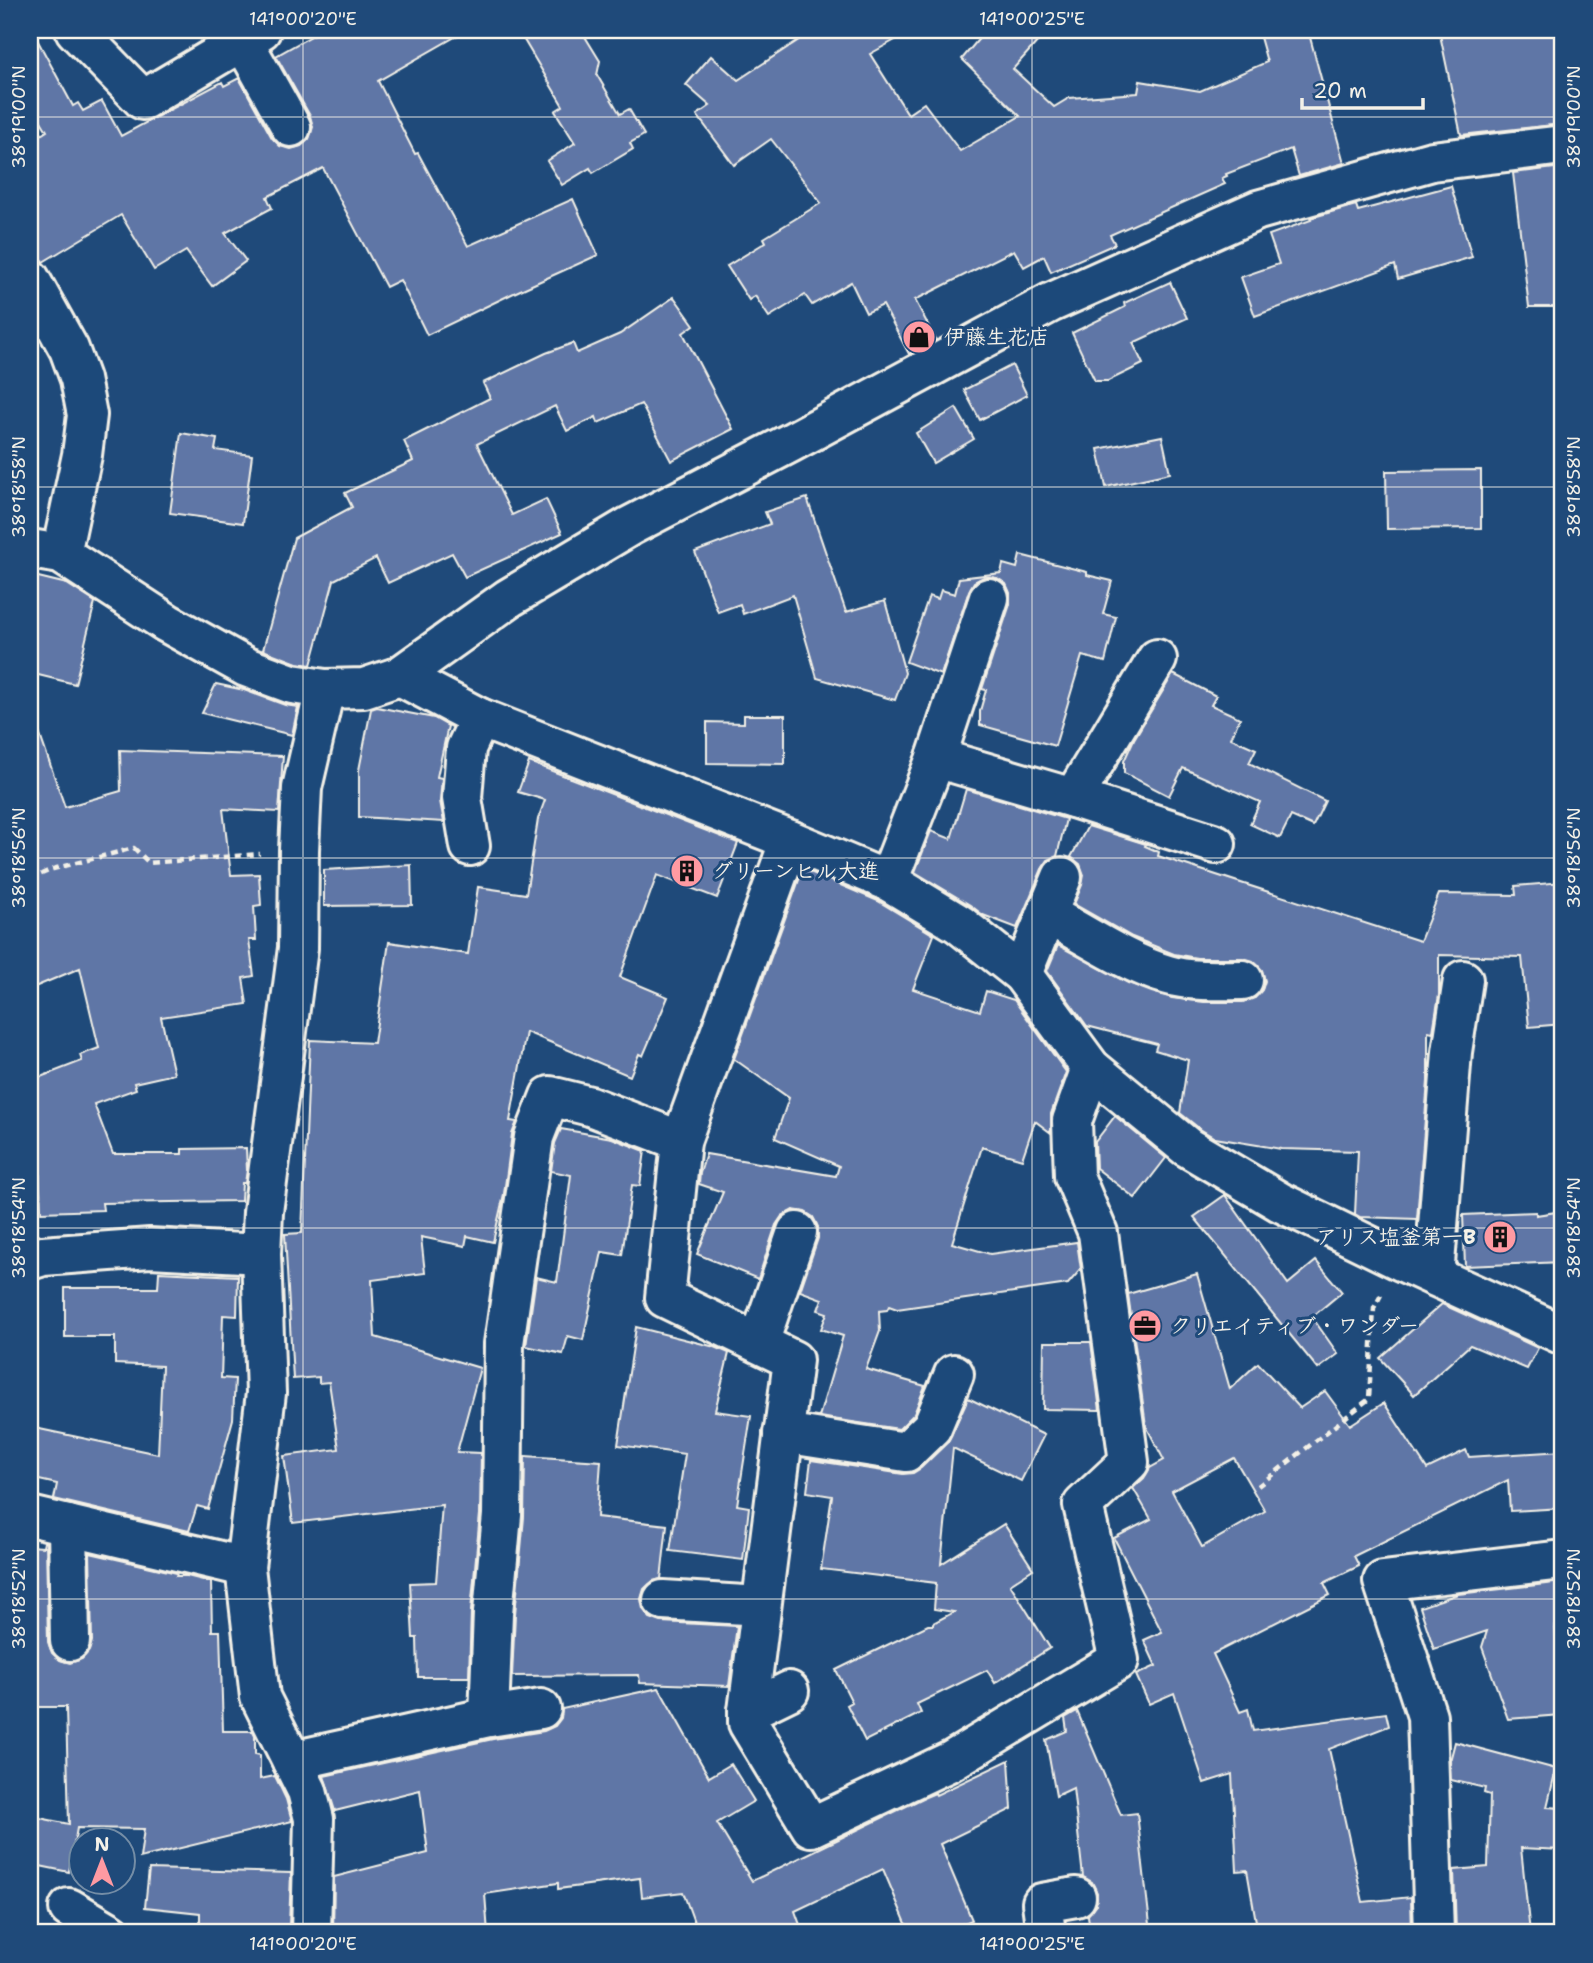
<svg xmlns="http://www.w3.org/2000/svg" width="1593" height="1963" viewBox="0 0 1593 1963" font-family="'Shantell Sans','Klee One',sans-serif">
	<rect width="100%" height="100%" fill="#1f4a7a"/>
	<filter id="ink" filterUnits="userSpaceOnUse"><feTurbulence type="fractalNoise" baseFrequency=".0143" numOctaves="2"/><feDisplacementMap in="SourceGraphic" scale="14" xChannelSelector="R" yChannelSelector="G"/><feConvolveMatrix kernelMatrix="1 2 1 2 8 2 1 2 1" color-interpolation-filters="sRGB"/></filter>
	<g filter="url(#ink)">
		<g fill="#5f76a6" stroke="#f4f1e8" stroke-width="2" fill-rule="evenodd">
			<path d="M30,30H32L73,106L78,103L83,111L102,101L121,136L222,82L224,86L239,78L272,138L280,146L291,149L301,146L309,139L313,127L310,116L276,56L322,30H467L378,81L415,154L418,153L468,246L573,199L598,255L516,292L427,335L400,280L386,287L323,168L267,197L272,208L225,233L246,261L212,286L186,251L154,270L121,215L43,262L30,241V142L47,131L30,103Z"/>
			<path d="M518,30H581L600,61L597,75L620,114L629,109L644,135L630,143L633,149L593,173L590,168L562,185L547,161L575,143L555,111L563,106Z"/>
			<path d="M814,30H913L870,54L908,114L924,103L960,151L1020,116L962,59L986,30H1048L1013,69L1054,107L1069,98L1138,93L1140,81L1200,91L1267,62L1258,30H1308L1344,163L1299,176L1291,149L1226,174L1227,176L1222,178L1225,184L1110,235L1115,244L1051,272L1044,256L1024,267L1014,250L915,300L936,340L909,354L883,305L866,313L851,282L812,305L805,295L769,317L755,296L749,300L727,266L766,242L764,238L821,203L771,139L734,165L697,115L710,106L686,85L711,56L738,80Z"/>
			<path d="M1439,30H1563V124L1461,135Z"/>
			<path d="M1563,167V307H1529L1513,173Z"/>
			<path d="M1451,186L1472,257L1398,279L1395,265L1255,316L1241,277L1279,264L1269,235L1311,220L1310,218L1356,205L1358,211Z"/>
			<path d="M1170,282L1187,318L1133,343L1143,364L1108,381H1095L1072,333L1125,307L1124,303Z"/>
			<path d="M674,297L694,325L683,333L733,429L671,461L641,404L598,423L596,417L567,431L555,406L477,444L512,515L546,499L562,533L465,577L452,553L388,583L376,558L334,580L311,665L297,663L263,650L294,538L352,507L345,493L413,461L404,441L490,398L483,383L546,353L573,343L577,353L620,334Z"/>
			<path d="M1012,365L1027,395L980,420L964,390Z"/>
			<path d="M956,408L974,439L933,463L916,433Z"/>
			<path d="M181,433L217,439L215,450L252,455L243,523L170,513Z"/>
			<path d="M1162,436L1170,473L1106,487L1098,449Z"/>
			<path d="M1481,470V528L1387,529L1386,471Z"/>
			<path d="M807,498L846,612L885,601L905,673L895,700L817,678L793,595L743,614L740,604L718,612L695,552L770,524L765,512Z"/>
			<path d="M1020,555L1087,572V575L1112,581L1103,614L1116,617L1105,662L1082,656L1055,746L980,725V711L986,690L982,689L1010,604V593L1006,584L997,578L984,577L974,582L969,591L941,675L906,662L929,596L938,599L941,590L955,594L959,578L1001,573L1003,564L1017,568Z"/>
			<path d="M30,575L67,584L95,602L75,684L30,673Z"/>
			<path d="M1173,674L1216,696L1211,705L1240,718L1231,738L1256,749L1249,763L1325,801L1313,826L1291,816L1280,838L1250,824L1260,802L1183,768L1169,796L1124,773V761L1134,739Z"/>
			<path d="M216,684L244,690L285,705L298,707L292,735L202,713Z"/>
			<path d="M377,707L434,718L448,726L437,777L442,778L440,801L444,822L359,817V770L371,709Z"/>
			<path d="M744,715H785V764L707,763V722L744,723Z"/>
			<path d="M35,721L65,807L121,791L120,750L283,756L279,812L223,809L231,875L259,874L261,905L254,906L256,940H249L254,976L243,978L247,1004L161,1017L174,1074L134,1083L136,1089L94,1104L113,1154H182V1149L246,1148L247,1170L245,1183H242L241,1201L102,1203L103,1210L41,1212L37,1116L30,1118V1081L82,1061L80,1055L99,1048L80,968L30,989V722Z"/>
			<path d="M529,762L738,843L717,898L657,875L620,977L668,997L643,1056L639,1054L630,1076L526,1032L510,1121L517,1122L512,1134L504,1194L493,1242L467,1236L465,1246L421,1237L425,1273L372,1280L375,1337L480,1368L457,1452L481,1453L480,1514L471,1611L469,1677H418L417,1638H413L410,1583L436,1582L442,1505L293,1523L284,1456L339,1449L329,1382L319,1383V1377L293,1379L285,1234L302,1233L310,1040L374,1043L389,942L468,954L478,887L526,894L538,819L545,800L518,792Z"/>
			<path d="M966,789L1066,819L1057,856L1048,860L1042,869L1017,928L983,915L970,905L915,872L931,831L951,839Z"/>
			<path d="M1088,826L1146,844L1145,846L1159,852L1158,856L1420,941L1439,894L1516,895L1515,886L1563,882V1024L1529,1027L1522,957L1439,955V995L1433,1032L1428,1031V1081L1417,1219L1360,1217L1355,1214L1358,1151L1281,1149L1215,1138L1200,1129L1180,1113L1188,1060L1155,1050L1157,1044L1087,1026L1047,971L1058,945L1128,983L1172,998L1204,1002H1243L1255,998L1262,990L1265,981L1262,970L1253,961L1243,958H1197L1174,954L1132,937L1074,904L1082,885L1084,875L1080,864L1071,857Z"/>
			<path d="M411,865L412,905L324,906V870Z"/>
			<path d="M803,869L878,901L934,935L913,989L980,1011L986,991L1014,1000L1066,1072L1051,1114V1133L1035,1121L1022,1159L982,1147L952,1243L990,1254L1077,1242L1081,1269L1068,1284L897,1309L889,1306L887,1310L879,1311L880,1331L866,1369L925,1386L914,1414L899,1429L819,1417L843,1336L821,1329L827,1313L818,1310L822,1299L800,1291L818,1238V1227L813,1217L805,1212L793,1210L782,1216L776,1225L758,1279L697,1254L723,1192L699,1184L700,1173L706,1154L836,1176L839,1166L775,1138L789,1098L734,1059Z"/>
			<path d="M1115,1116L1166,1158L1135,1198L1096,1168L1095,1142Z"/>
			<path d="M561,1129L612,1138L645,1151L640,1186L632,1185L622,1255L602,1252L583,1340L568,1336L563,1354L526,1346L536,1277L557,1282L571,1175L551,1171L555,1143Z"/>
			<path d="M1225,1195L1288,1284L1316,1261L1342,1292L1312,1317L1338,1354L1318,1369L1194,1217Z"/>
			<path d="M1563,1211V1262L1465,1266L1463,1215L1536,1212V1215Z"/>
			<path d="M159,1272L238,1276L237,1316L223,1315L221,1378L235,1379L233,1419L208,1509L197,1506L189,1531L54,1499L57,1484L30,1478V1427L158,1454L162,1366L115,1364V1337H65V1288H158Z"/>
			<path d="M1197,1274L1230,1389L1258,1363L1300,1408L1325,1391L1350,1425L1384,1403L1427,1469L1466,1450L1469,1457L1563,1451V1508L1510,1511L1508,1480L1354,1556L1359,1566L1324,1583L1330,1595L1213,1654L1240,1712L1248,1709L1253,1731L1386,1713L1389,1726L1329,1749L1363,1902L1411,1897L1412,1933H1258L1247,1870L1237,1871L1232,1774L1204,1783L1174,1693L1149,1704L1136,1675L1156,1666L1144,1640L1162,1632L1114,1538L1151,1519L1133,1488L1144,1478L1150,1468L1164,1460L1146,1426L1128,1294ZM1234,1458L1265,1511L1202,1547L1172,1491Z"/>
			<path d="M1442,1304L1538,1348L1527,1369L1470,1345L1414,1395L1380,1358Z"/>
			<path d="M636,1327L715,1347L729,1353L715,1411L751,1416L737,1505L749,1507L743,1560L670,1551L685,1454L618,1445Z"/>
			<path d="M1044,1342H1091L1100,1410L1043,1409Z"/>
			<path d="M968,1398L1044,1435L1021,1481L953,1448L941,1564L1004,1524L1033,1569L1010,1584L1050,1648L995,1683L987,1670L917,1704L921,1713L865,1741L847,1705L852,1702L836,1670L928,1625H933V1623L954,1612L934,1609L936,1583L821,1569L832,1496L807,1492L811,1460L903,1474L913,1473L921,1468L948,1442Z"/>
			<path d="M525,1456L601,1461L597,1517L667,1525L661,1579L653,1581L644,1589L641,1599L643,1609L650,1618L661,1622L737,1626L729,1686L640,1683L639,1675L512,1676L515,1614L524,1517Z"/>
			<path d="M44,1542H46L48,1642L52,1653L60,1660L70,1663L82,1659L89,1651L92,1641L90,1553L177,1573L176,1576H187L211,1582L212,1631H220L223,1731H253L255,1735V1754L260,1755V1779L275,1776L286,1799L292,1821L140,1858L144,1829L77,1828L69,1872L30,1864V1816L69,1824L66,1707H30V1546L43,1547Z"/>
			<path d="M1563,1582V1621L1555,1622L1561,1715L1508,1719L1482,1647L1487,1631L1434,1649L1420,1607L1458,1594Z"/>
			<path d="M659,1688L709,1777L731,1764L754,1801L717,1823L752,1881L923,1798L935,1793L936,1795L1009,1760L1012,1809L940,1844L972,1920L940,1933H910L883,1869L795,1911L803,1933H698L683,1892L642,1897L640,1878L558,1889V1883L485,1894L488,1933H333L334,1877L428,1853L420,1790L335,1811L324,1776L493,1739L544,1731L555,1726L561,1718L562,1709Z"/>
			<path d="M1077,1711L1121,1815L1137,1813L1151,1933H1090L1088,1915L1096,1905L1097,1893L1092,1882L1083,1877L1073,1788L1056,1796L1046,1740L1067,1731L1065,1718Z"/>
			<path d="M1455,1742L1556,1769L1547,1807L1563,1808V1850L1521,1848L1530,1933H1456L1454,1870L1488,1867L1490,1795L1484,1793L1485,1788L1451,1780L1450,1761Z"/>
			<path d="M149,1869L291,1873L289,1926L263,1925V1930L200,1929V1913L145,1907Z"/>
		</g>
		<g fill="none" stroke-linecap="round" stroke-linejoin="round">
			<defs>
				<g id="street">
					<path d="M75,30L143,100L261,30"/>
					<path d="M243,41L291,127"/>
					<path d="M30,279L69,349L80,379L87,415L82,455L61,554"/>
					<path d="M30,549L61,554L167,623L246,667L292,684L325,689L364,688L400,676L509,598L630,526L790,443L1050,303L1258,210L1432,161L1563,145"/>
					<path d="M400,676L480,718L790,840L888,881L959,924L1022,974L1091,1068L1187,1147L1280,1202L1401,1261L1563,1335"/>
					<path d="M936,758L1073,798L1216,844"/>
					<path d="M1073,798L1157,659"/>
					<path d="M790,840L681,1141L665,1298L793,1360L748,1711V1723L811,1827L951,1761L1119,1660L1083,1505L1129,1462L1098,1233L1074,1176L1072,1121L1091,1068"/>
					<path d="M470,846L462,798L466,748L480,718"/>
					<path d="M888,881L936,758L989,598"/>
					<path d="M1047,914C1084,934 1128,964 1168,975C1192,982 1218,980 1243,980"/>
					<path d="M1022,974L1062,877"/>
					<path d="M30,1260L43,1256L150,1248L261,1254"/>
					<path d="M1434,1276L1452,1052L1463,980"/>
					<path d="M759,1343L797,1232"/>
					<path d="M783,1433L906,1452L932,1427L954,1374"/>
					<path d="M30,1516L245,1567"/>
					<path d="M68,1525L70,1641"/>
					<path d="M663,1600L761,1606"/>
					<path d="M748,1711L789,1691"/>
					<path d="M489,1717L541,1709"/>
					<path d="M292,1761L489,1717L493,1613L502,1515L504,1344L534,1137L550,1096L590,1106L681,1141"/>
					<path d="M69,1908L111,1933"/>
					<path d="M311,1933L314,1819L307,1791L260,1697L245,1567L266,1393L261,1254L263,1212L298,948L299,850L302,788L325,689"/>
					<path d="M1046,1933L1042,1903L1076,1897"/>
					<path d="M1434,1933L1427,1716L1383,1581L1563,1560"/>
				</g>
			</defs>
			<use href="#street" stroke="#f4f1e8" stroke-width="44"/>
			<g stroke="#f4f1e8" stroke-width="4.5" stroke-dasharray="7 5" stroke-linecap="butt">
				<path d="M30,879L53,869L134,848L149,863L260,854"/>
				<path d="M1258,1486L1369,1399L1374,1308L1381,1295"/>
			</g>
			<use href="#street" stroke="#1f4a7a" stroke-width="38"/>
		</g>
	</g>
	<path fill="none" stroke="#f4f1e8" stroke-width="2" stroke-opacity="0.45" d="M303,30V1933M1032,30V1933M30,117H1563M30,487H1563M30,858H1563M30,1228H1563M30,1599H1563"/>
	<defs>
		<symbol id="shop-disc" viewBox="-11 -11 22 22"><circle r="9.5" fill="#ff9aa2" stroke="#1f4a7a"/><path d="M-5-2.5h2.3a2.7 3.5 0 0 1 5.4 0H5L5.5 6h-11ZM-1.5-2.5h3a1.5 2.3 0 0 0-3 0Z" fill="#111"/></symbol>
		<symbol id="building-disc" viewBox="-11 -11 22 22"><circle r="9.5" fill="#ff9aa2" stroke="#1f4a7a"/><path d="M-4-6H4V6H1V3H-1V6H-4ZM-2.5-4.3h1.7v1.8h-1.7ZM.8-4.3h1.7v1.8H.8ZM-2.5-1h1.7V.8h-1.7ZM.8-1h1.7V.8H.8Z" fill="#111"/></symbol>
		<symbol id="office-disc" viewBox="-11 -11 22 22"><circle r="9.5" fill="#ff9aa2" stroke="#1f4a7a"/><path d="M-6-3h4V-5.5h4V-3h4V5H-6ZM-1-4.5V-3h2v-1.5ZM-6 0V1H6V0Z" fill="#111"/></symbol>
	</defs>
	<g fill-rule="evenodd">
		<use href="#shop-disc" x="900" y="318" width="38" height="38"/>
		<use href="#building-disc" x="668" y="852" width="38" height="38"/>
		<use href="#building-disc" x="1481" y="1218" width="38" height="38"/>
		<use href="#office-disc" x="1126" y="1307" width="38" height="38"/>
	</g>
	<g text-anchor="middle" stroke-width="6" stroke-linejoin="round" paint-order="stroke">
		<g font-size="21" font-weight="bold" fill="#f4f1e8" stroke="#1f4a7a" text-anchor="start">
			<text x="944" y="344">伊藤生花店</text>
			<text x="712" y="878">グリーンヒル大進</text>
			<text x="1476" y="1244" text-anchor="end">アリス塩釜第一B</text>
			<text x="1170" y="1333">クリエイティブ・ワンダー</text>
		</g>
	</g>
	<rect width="1593" height="1963" fill="none" stroke="#1f4a7a" stroke-width="77"/>
	<g transform="translate(102 1861)"><circle r="33" fill="#1f4a7a" stroke="#748da6" stroke-width="2"/>
	<path d="M0-5L12 26L0 18L-12 26Z" fill="#ff9aa2"/>
	<text y="-10" font-size="19" font-weight="bold" text-anchor="middle" fill="#f4f1e8">N</text>
	</g>
	<path d="M1302 98v10h121v-10" fill="none" stroke="#f4f1e8" stroke-width="3.5"/>
	<text x="1313" y="98" font-size="21" fill="#f4f1e8" stroke="#1f4a7a" stroke-width="5" paint-order="stroke">20 m</text>
	<rect x="38" y="38" width="1516" height="1886" fill="none" stroke="#f4f1e8" stroke-width="2.5"/>
	<g font-size="18" text-anchor="middle" fill="#f4f1e8">
		<text x="303" y="25">141°00'20"E</text>
		<text x="1032" y="25">141°00'25"E</text>
		<text transform="translate(19 117) rotate(-90)" y="6">38°19'00"N</text>
		<text transform="translate(1574 117) rotate(-90)" y="6">38°19'00"N</text>
		<text transform="translate(19 487) rotate(-90)" y="6">38°18'58"N</text>
		<text transform="translate(1574 487) rotate(-90)" y="6">38°18'58"N</text>
		<text transform="translate(19 858) rotate(-90)" y="6">38°18'56"N</text>
		<text transform="translate(1574 858) rotate(-90)" y="6">38°18'56"N</text>
		<text transform="translate(19 1228) rotate(-90)" y="6">38°18'54"N</text>
		<text transform="translate(1574 1228) rotate(-90)" y="6">38°18'54"N</text>
		<text transform="translate(19 1599) rotate(-90)" y="6">38°18'52"N</text>
		<text transform="translate(1574 1599) rotate(-90)" y="6">38°18'52"N</text>
		<text x="303" y="1950">141°00'20"E</text>
		<text x="1032" y="1950">141°00'25"E</text>
	</g>
</svg>
